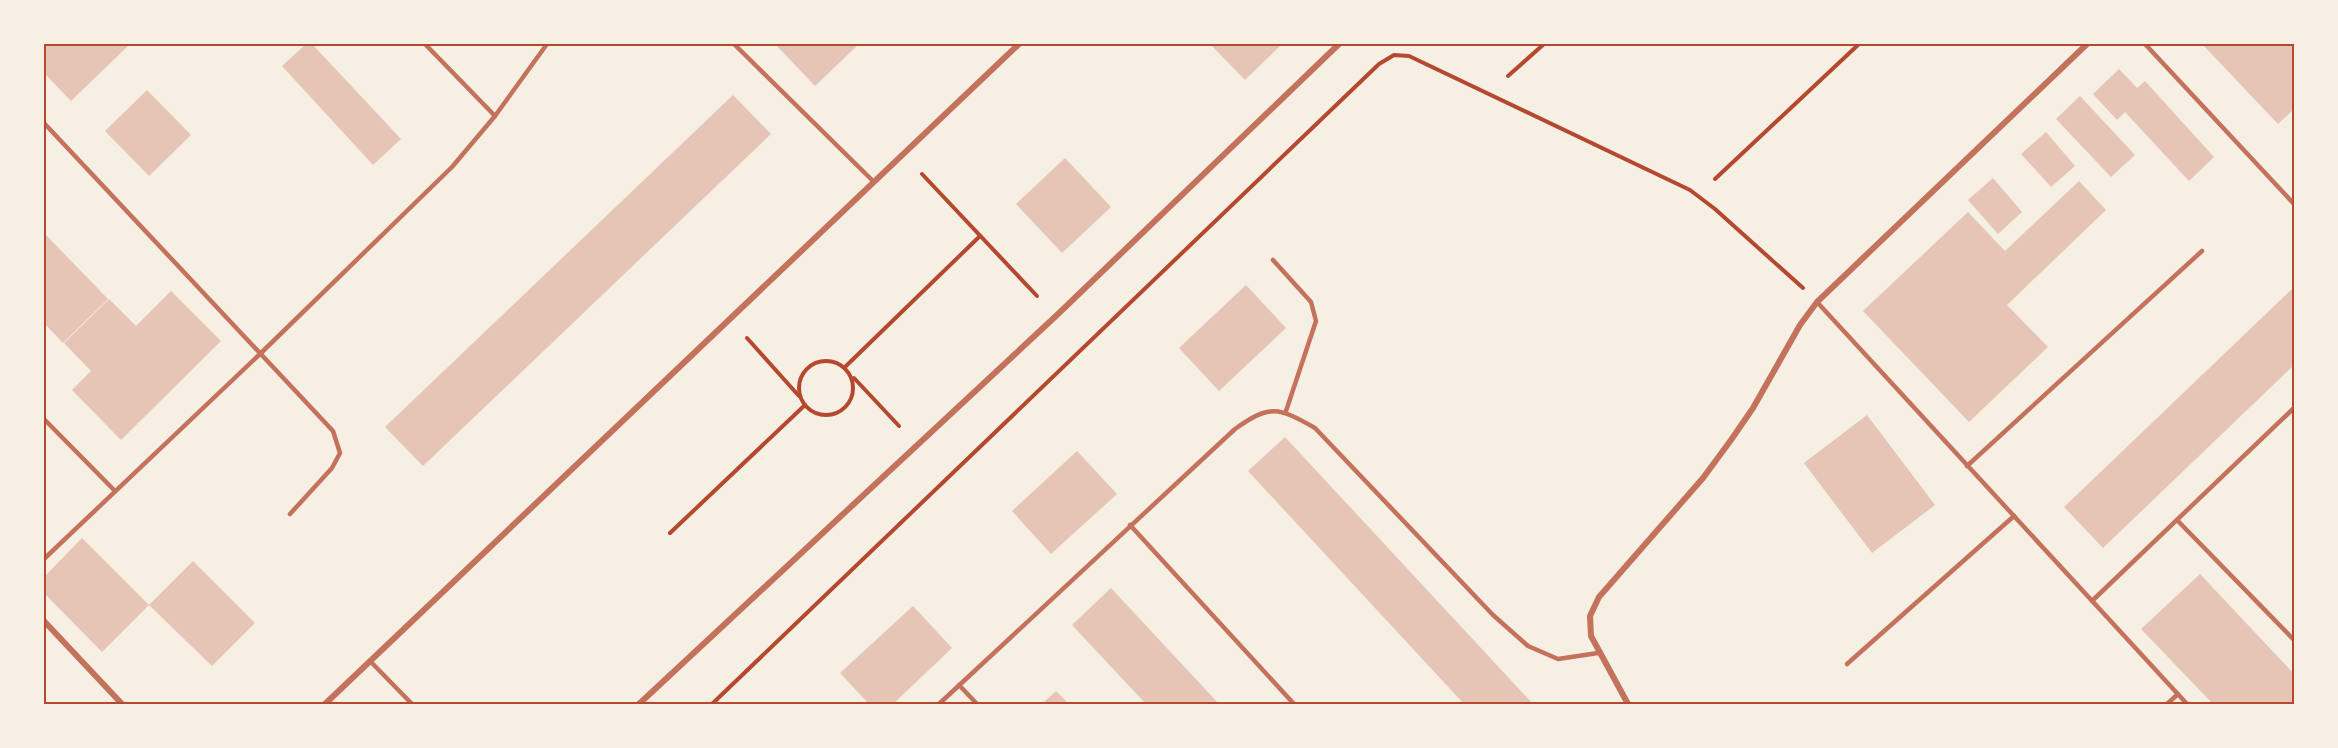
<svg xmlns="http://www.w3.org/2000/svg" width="2338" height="748" viewBox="0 0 2338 748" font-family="'PT Sans',sans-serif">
	<rect width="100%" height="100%" fill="#f6efe4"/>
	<g fill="#e6c5b7">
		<path d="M44,44H130L71,101L44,73Z"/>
		<path d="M306,44H312L401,139L373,165L282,66Z"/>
		<path d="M780,44H859L815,86L777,46Z"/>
		<path d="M1210,44H1282L1245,80Z"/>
		<path d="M2202,44H2294V109L2278,124Z"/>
		<path d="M2119,69L2137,88L2145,81L2214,157L2189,181L2125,112L2117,120L2093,94Z"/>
		<path d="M147,90L191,135L149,176L105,131Z"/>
		<path d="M733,95L771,134L423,466L385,427Z"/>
		<path d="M2080,96L2135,155L2111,177L2056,119Z"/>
		<path d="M2046,132L2075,166L2051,187L2021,154Z"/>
		<path d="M1065,158L1111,207L1062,253L1016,204Z"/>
		<path d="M1993,178L2022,212L1998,234L1968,200Z"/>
		<path d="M2079,181L2106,210L2007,305L2048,347L1969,422L1863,311L1968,212L2005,251Z"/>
		<path d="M44,233L108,299L63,343L44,323Z"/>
		<path d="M1246,285L1286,328L1219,391L1179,348Z"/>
		<path d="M2294,287V365L2103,548L2064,507Z"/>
		<path d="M171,291L221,341L121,440L72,390L91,371L64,343L109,299L136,326Z"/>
		<path d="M1867,415L1935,505L1872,553L1804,463Z"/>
		<path d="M1285,437L1533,704H1464L1248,471Z"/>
		<path d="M1077,451L1117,494L1051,554L1012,511Z"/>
		<path d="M82,538L149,605L102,652L44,593V577Z"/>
		<path d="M193,561L255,623L212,666L149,605Z"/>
		<path d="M2200,574L2294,674V704H2213L2141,629Z"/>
		<path d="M1111,588L1219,704H1146L1072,625Z"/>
		<path d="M913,606L952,648L893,704H869L840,673Z"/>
		<path d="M1056,691L1069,704H1042Z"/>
	</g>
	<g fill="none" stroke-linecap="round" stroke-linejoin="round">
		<g stroke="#b5482f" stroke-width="4">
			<path d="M1508,76L1544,44"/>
			<path d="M922,174L1037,296"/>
			<path d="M1715,179L1859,44"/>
			<path d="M747,338L799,396"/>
			<circle cx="826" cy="388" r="27"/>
			<path d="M845,367L980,236"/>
			<path d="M854,378L899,426"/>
			<path d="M670,533L805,405"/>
			<path d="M712,704L1379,64L1394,55L1409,56L1690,190L1715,209L1803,288"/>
		</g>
		<g stroke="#c5725c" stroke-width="4.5">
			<path d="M425,44L495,116"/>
			<path d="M734,44L873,181"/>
			<path d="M2145,44L2294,204"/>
			<path d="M44,123L333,431L340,453L332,468L290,514"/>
			<path d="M1273,260L1311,302L1316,321L1286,411"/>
			<path d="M1817,302L2187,704"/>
			<path d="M44,419L115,491"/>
			<path d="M1967,466L2202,251"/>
			<path d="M2177,520L2294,640"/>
			<path d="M1130,525L1294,704"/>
			<path d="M44,559L261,353L452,167L495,116L547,44"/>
			<path d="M2092,601L2294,408"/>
			<path d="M370,661L412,704"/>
			<path d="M1847,664L2014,516"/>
			<path d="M959,685L977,704"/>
			<path d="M939,704L1235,429C1270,404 1278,407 1315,428L1493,615L1528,646L1558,659L1598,653"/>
			<path d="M2167,704L2178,694"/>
		</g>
		<g stroke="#c5725c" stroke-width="6">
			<path d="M44,621L122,704"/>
			<path d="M325,704L1019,44"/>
			<path d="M639,704L1057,315L1339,44"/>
			<path d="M1628,704L1591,636L1590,616L1599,597L1703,478L1731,440L1753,408L1800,325L1817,302L2087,44"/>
		</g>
	</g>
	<rect width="2338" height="748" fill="none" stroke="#f6efe4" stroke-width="90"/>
	<rect x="45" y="45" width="2248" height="658" fill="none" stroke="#b5482f" stroke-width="2"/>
</svg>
